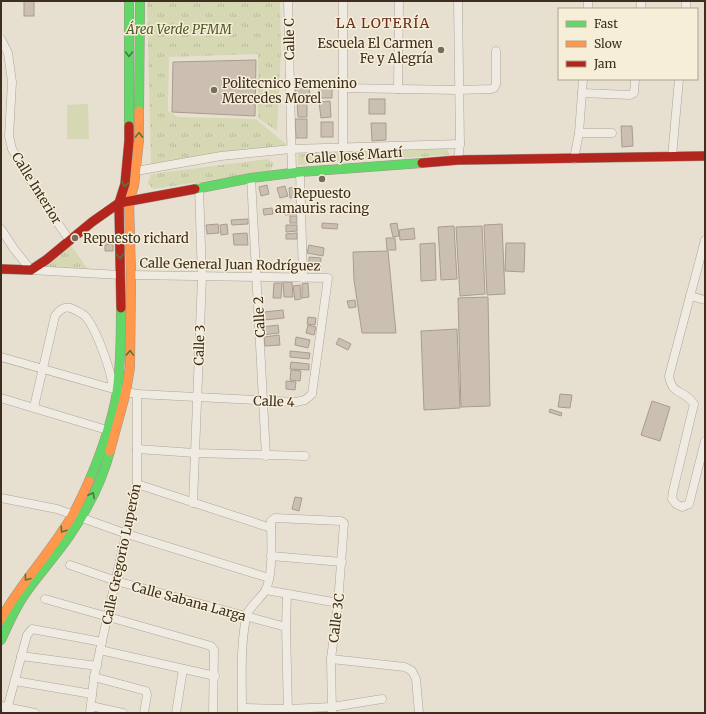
<svg xmlns="http://www.w3.org/2000/svg" width="706" height="714" viewBox="0 0 706 714" font-family="Merriweather,serif">
	<defs>
		<pattern id="grass-tufts" width="24" height="20" patternUnits="userSpaceOnUse"><rect width="24" height="20" fill="#d6d7b3"/><path d="M3 7l-1-3M5 7V3M7 7l1-3M15 17l-1-3M17 17v-4M19 17l1-3" fill="none" stroke="#b9b99a"/></pattern>
	</defs>
	<rect width="100%" height="100%" fill="#e7e0d1"/>
	<g fill="url(#grass-tufts)">
		<path d="M147,1H280L281,52L277,131L258,118V54L169,57L168,111L178,117L256,119L287,145L151,167Z"/>
		<path d="M447,148L449,155L298,165V154Z"/>
		<path d="M268,159L274,164L270,171L153,189L148,183L151,174Z"/>
		<path d="M70,244L89,271L39,266Z"/>
	</g>
	<path fill="#d6d7b3" d="M88,104L89,139H67V105Z"/>
	<g fill="#cbbfb2" stroke="#a89c90">
		<rect x="24" y="1" width="10" height="15"/>
		<path d="M256,60L255,116L172,112L173,62Z"/>
		<path d="M295,82H309L310,98L296,99Z"/>
		<path d="M332,83V98H319L318,84Z"/>
		<rect x="369" y="99" width="16" height="15"/>
		<path d="M330,101L331,117L321,118L319,102Z"/>
		<path d="M297,102H307V117H298Z"/>
		<path d="M295,119H307V138H296Z"/>
		<rect x="321" y="122" width="12" height="15"/>
		<path d="M371,123H386V140L372,141Z"/>
		<path d="M621,126H632L633,146L622,147Z"/>
		<path d="M267,185L269,194L261,196L259,187Z"/>
		<path d="M285,186L288,196L280,198L277,188Z"/>
		<path d="M297,187L298,197L290,198L289,188Z"/>
		<path d="M272,208L273,214L264,215L263,209Z"/>
		<path d="M297,209V214L285,215L284,210Z"/>
		<rect x="290" y="216" width="7" height="7"/>
		<path d="M248,219V224L232,225L231,220Z"/>
		<path d="M322,223L338,224L337,229L322,228Z"/>
		<path d="M397,223L399,236L393,237L390,224Z"/>
		<path d="M218,224L219,233L207,234L206,225Z"/>
		<path d="M227,224L228,234L221,235L220,225Z"/>
		<path d="M502,224L505,294L487,295L484,225Z"/>
		<path d="M286,225H297V231L286,232Z"/>
		<path d="M454,226L457,279L441,280L438,227Z"/>
		<path d="M482,226L485,294L460,296L456,227Z"/>
		<path d="M414,228L415,239L400,240L399,230Z"/>
		<path d="M247,233L248,245H234L233,234Z"/>
		<path d="M297,233V239H286V234Z"/>
		<path d="M100,236H105L106,243H101Z"/>
		<path d="M107,238H112L113,244H107Z"/>
		<path d="M386,238H395L396,250H387Z"/>
		<path d="M435,243L436,280L421,281L420,244Z"/>
		<path d="M506,243H525L524,272L505,271Z"/>
		<path d="M113,244V251H105V245Z"/>
		<path d="M309,245L324,248L323,256L307,253Z"/>
		<path d="M388,251L396,333H362L354,280L353,252Z"/>
		<path d="M309,257L321,258L320,271L309,270Z"/>
		<path d="M283,282H292L293,297H284Z"/>
		<path d="M274,283H282L281,298H273Z"/>
		<path d="M308,283L309,297L302,298V284Z"/>
		<path d="M300,285L301,299L295,300L293,286Z"/>
		<path d="M488,297L490,406L461,407L458,298Z"/>
		<path d="M355,300L356,307L349,308L347,301Z"/>
		<path d="M283,310L284,318L264,320V312Z"/>
		<path d="M308,317L316,318L315,325L307,324Z"/>
		<path d="M278,325L279,333L262,335V327Z"/>
		<path d="M308,325L316,327L314,335L306,333Z"/>
		<path d="M457,329L460,408L424,410L421,331Z"/>
		<path d="M279,335L280,345L265,346L264,337Z"/>
		<path d="M296,337L310,340L308,348L295,345Z"/>
		<path d="M339,338L351,344L348,350L336,344Z"/>
		<path d="M290,351L310,353L309,359L290,357Z"/>
		<path d="M291,362L309,364V370L290,369Z"/>
		<path d="M291,370L301,371L300,381L290,380Z"/>
		<path d="M286,381L296,382L295,390L286,389Z"/>
		<path d="M560,394L572,395L570,408L558,407Z"/>
		<path d="M652,401L670,407L660,441L641,435Z"/>
		<path d="M550,409L562,413L561,416L549,412Z"/>
		<path d="M295,497L302,498L299,511L292,509Z"/>
	</g>
	<g fill="none" stroke-linecap="round" stroke-linejoin="round">
		<defs>
			<g id="street">
				<path d="M288,1L292,173"/>
				<path d="M588,9V1"/>
				<path d="M641,9V1"/>
				<path d="M686,9V1"/>
				<path d="M1,39L8,53L12,82L9,136L12,149L42,200L70,241"/>
				<path d="M342,88L458,90L491,89L494,88L496,84V51"/>
				<path d="M398,89L399,1"/>
				<path d="M582,93L630,95L634,93L635,79"/>
				<path d="M579,133H612"/>
				<path d="M343,147V1"/>
				<path d="M672,157L679,79"/>
				<path d="M574,159L579,133L583,79"/>
				<path d="M458,160L460,144L458,1"/>
				<path d="M136,171L221,156L291,149L460,144"/>
				<path d="M300,172L303,278"/>
				<path d="M251,178L266,456"/>
				<path d="M1,229L14,249L31,270L121,275"/>
				<path d="M705,240L669,376C672,396 684,389 694,404L673,491L672,499L676,504L682,507L689,504L705,441"/>
				<path d="M690,296L705,300"/>
				<path d="M1,357L117,390L137,394L296,402L305,400L312,394L328,278L131,275"/>
				<path d="M1,398L107,430"/>
				<path d="M34,407L55,316C60,309 65,305 73,309C77,311 81,313 84,315C95,325 113,374 112,388"/>
				<path d="M137,449L195,453L305,456"/>
				<path d="M137,484L271,528"/>
				<path d="M1,498L57,509L127,534L269,578"/>
				<path d="M193,503L202,277L199,187"/>
				<path d="M271,556L342,562"/>
				<path d="M70,565L116,581L286,627"/>
				<path d="M266,590L338,603"/>
				<path d="M287,594L286,627L288,713"/>
				<path d="M45,599L211,646L214,650L213,713"/>
				<path d="M100,650L215,676"/>
				<path d="M21,656L97,666"/>
				<path d="M331,659L405,667L412,671L416,679L419,713"/>
				<path d="M94,677L146,691L147,695L144,713"/>
				<path d="M15,681L92,694"/>
				<path d="M1,706L35,713"/>
				<path d="M91,706L123,713"/>
				<path d="M242,708L288,709L332,707L382,699"/>
				<path d="M6,713L27,635L32,629L102,642"/>
				<path d="M90,713L94,677L100,650L137,484V394"/>
				<path d="M176,713L183,669"/>
				<path d="M242,713C242,683 240,648 246,618C247,609 260,599 265,591C274,575 271,539 271,521L275,518L341,521L344,523L338,603L331,659L332,713"/>
			</g>
			<g id="fast">
				<path d="M129,1V126"/>
				<path d="M139,111L140,1"/>
				<path d="M195,189L251,178L300,172L422,163"/>
				<path d="M89,481C101,453 112,421 117,392C121,364 121,336 121,308"/>
				<path d="M1,640C8,625 15,608 25,594C38,575 54,558 68,538C86,512 102,482 110,451"/>
			</g>
			<g id="slow">
				<path d="M110,451L126,392L130,367L131,275L129,201L134,186L139,140V111"/>
				<path d="M1,619C19,586 45,559 65,527C75,513 82,497 89,481"/>
			</g>
			<g id="jam">
				<path d="M422,163L458,160L705,156"/>
				<path d="M1,269L31,270L46,260L92,222L119,203L195,189"/>
				<path d="M121,308L119,203L125,184L129,141V126"/>
			</g>
		</defs>
		<use href="#street" stroke="#ada599" stroke-width="9"/>
		<use href="#fast" stroke="#9c958a" stroke-width="10"/>
		<use href="#slow" stroke="#9c958a" stroke-width="10"/>
		<use href="#jam" stroke="#9c958a" stroke-width="10"/>
		<use href="#street" stroke="#efebe3" stroke-width="8"/>
		<use href="#fast" stroke="#63d668" stroke-width="9"/>
		<use href="#slow" stroke="#ff974d" stroke-width="9"/>
		<use href="#jam" stroke="#b3261e" stroke-width="9"/>
	</g>
	<defs><path id="oneway-chevron" d="M-2-3.5L2.5 0L-2 3.5" fill="none" stroke-width="1.6" stroke-linecap="round" stroke-linejoin="round"/></defs>
	<g stroke="#4e7a40">
		<use href="#oneway-chevron" transform="translate(129 54) rotate(90)"/>
		<use href="#oneway-chevron" transform="translate(139 135) rotate(-89)"/>
		<use href="#oneway-chevron" transform="translate(125 184) rotate(102)"/>
		<use href="#oneway-chevron" transform="translate(120 256) rotate(88)"/>
		<use href="#oneway-chevron" transform="translate(130 353) rotate(-88)"/>
		<use href="#oneway-chevron" transform="translate(92 495) rotate(-63)"/>
		<use href="#oneway-chevron" transform="translate(63 530) rotate(124)"/>
		<use href="#oneway-chevron" transform="translate(27 578) rotate(127)"/>
	</g>
	<g fill="#786c5e" stroke="#f7eed8" stroke-width="1.5">
		<circle cx="441" cy="50" r="4"/>
		<circle cx="214" cy="90" r="4"/>
		<circle cx="322" cy="179" r="4"/>
		<circle cx="75" cy="238" r="4"/>
	</g>
	<g text-anchor="middle" stroke-width="3" stroke-linejoin="round" paint-order="stroke">
		<g font-size="13" font-style="italic" fill="#4d5a26" stroke="#f7eed8">
			<text x="179" y="34">Área Verde PFMM</text>
		</g>
		<g font-size="13" fill="#3d2e20" stroke="#f7eed8">
			<text transform="translate(289 39) rotate(-91)" y="5">Calle C</text>
			<text transform="translate(354 155) rotate(-4)" y="5">Calle José Martí</text>
			<text transform="translate(37 188) rotate(58)" y="5">Calle Interior</text>
			<text transform="translate(230 264) rotate(1)" y="5">Calle General Juan Rodríguez</text>
			<text transform="translate(259 317) rotate(-93)" y="5">Calle 2</text>
			<text transform="translate(199 345) rotate(-88)" y="5">Calle 3</text>
			<text transform="translate(274 401) rotate(2)" y="5">Calle 4</text>
			<text transform="translate(121 554) rotate(-78)" y="5">Calle Gregorio Luperón</text>
			<text transform="translate(189 601) rotate(15)" y="5">Calle Sabana Larga</text>
			<text transform="translate(336 618) rotate(-83)" y="5">Calle 3C</text>
		</g>
		<g font-size="13" fill="#3d2e20" stroke="#f7eed8" text-anchor="start">
			<text x="433" y="48" text-anchor="end">Escuela El Carmen<tspan x="433" dy="15">Fe y Alegría</tspan></text>
			<text x="222" y="88">Politecnico Femenino<tspan x="222" dy="15">Mercedes Morel</tspan></text>
			<text x="322" y="198" text-anchor="middle">Repuesto<tspan x="322" dy="15">amauris racing</tspan></text>
			<text x="83" y="243">Repuesto richard</text>
		</g>
		<g font-size="14" letter-spacing="1" fill="#6b2e1e" stroke="#f7eed8">
			<text x="383" y="28">LA LOTERÍA</text>
		</g>
	</g>
	<rect width="706" height="714" fill="none" stroke="#3d2e20" stroke-width="4"/>
	<rect x="558" y="8" width="140" height="72" fill="#f7eed8" stroke="#ada18e"/>
	<rect x="566" y="21" width="20" height="6" fill="#63d668" stroke="#ada18e"/>
	<text x="594" y="28" font-size="12" fill="#3d2e20">Fast</text>
	<rect x="566" y="41" width="20" height="6" fill="#ff974d" stroke="#ada18e"/>
	<text x="594" y="48" font-size="12" fill="#3d2e20">Slow</text>
	<rect x="566" y="61" width="20" height="6" fill="#b3261e" stroke="#ada18e"/>
	<text x="594" y="68" font-size="12" fill="#3d2e20">Jam</text>
</svg>
